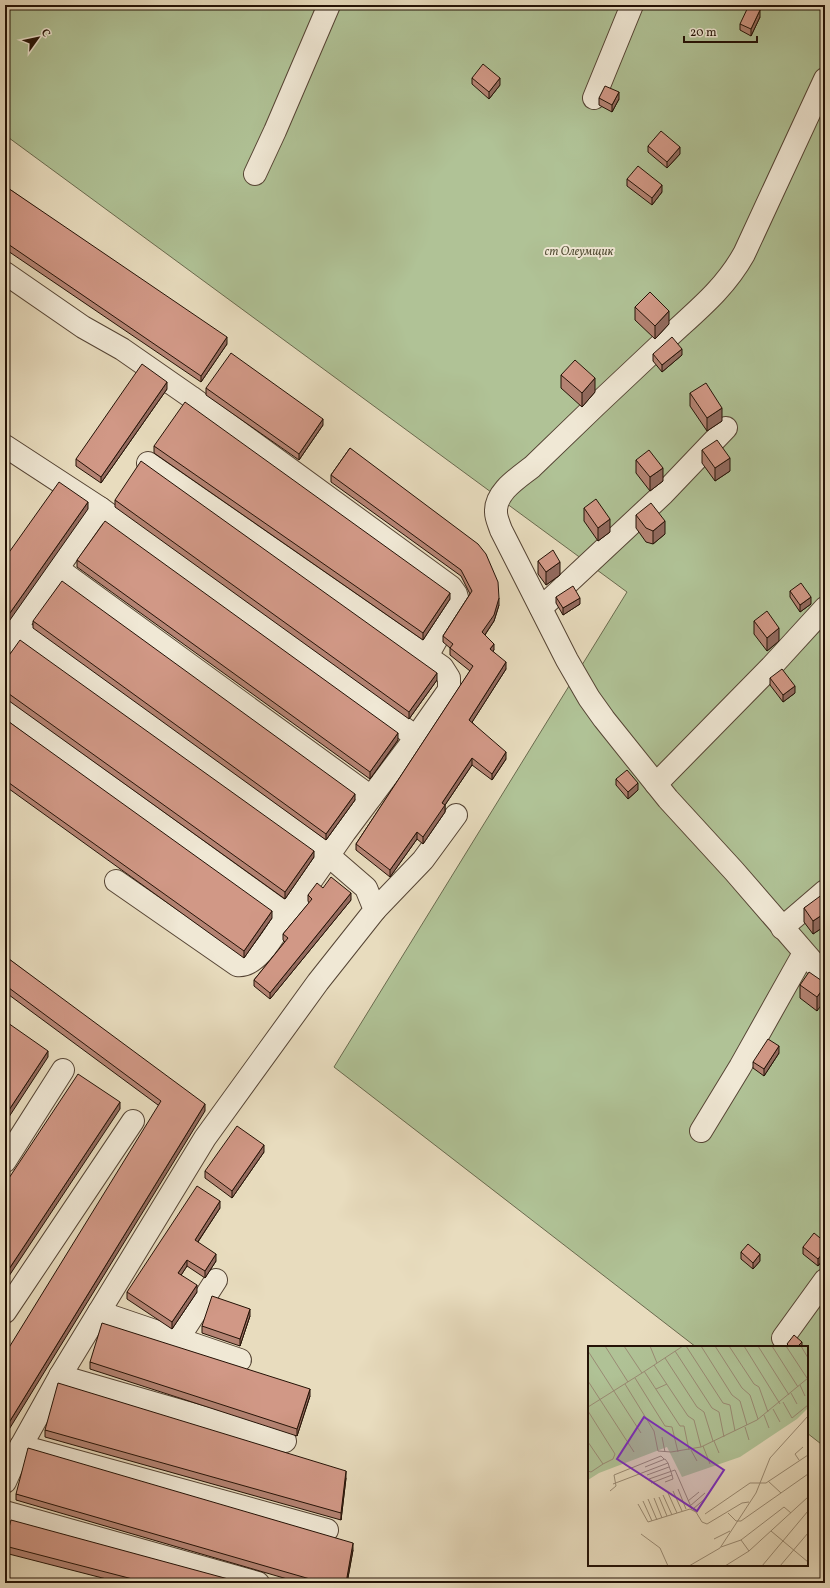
<svg xmlns="http://www.w3.org/2000/svg" width="830" height="1588" viewBox="0 0 830 1588" font-family="Vollkorn,serif">
	<rect width="100%" height="100%" fill="#e8dcbe"/>
	<filter id="stains"><feTurbulence type="fractalNoise" baseFrequency=".005" numOctaves="4"/><feColorMatrix values="0 0 0 0 .2 0 0 0 0 .09 0 0 0 0 .02 0 0 0 .5 -.17"/></filter>
	<radialGradient id="worn" r=".72"><stop offset=".6" stop-color="#630" stop-opacity="0"/><stop offset="1" stop-color="#630" stop-opacity=".3"/></radialGradient>
	<path fill="#b0c296" stroke="#6a6a4e" d="M5,5H825V1447L807,1433V1347H696L334,1067L627,592L5,135Z"/>
	<g fill="none" stroke-linecap="round" stroke-linejoin="round">
		<defs>
			<g id="minor">
				<path d="M825,79L744,254C722,293 692,314 660,345C617,385 574,426 532,467C518,478 495,492 496,512C496,518 499,524 501,530L567,660L589,698L604,719L668,799L734,871L825,976"/>
				<path d="M594,98L632,5"/>
				<path d="M255,174L275,131L329,5"/>
				<path d="M5,273L83,327L122,349L191,397L451,587L456,594L458,601L427,656"/>
				<path d="M5,446L100,508L416,737L345,832L287,915L5,711"/>
				<path d="M148,463L442,667L449,678V690L416,737"/>
				<path d="M58,569L371,797"/>
				<path d="M541,608L663,494L726,428"/>
				<path d="M5,643L100,508"/>
				<path d="M656,784L771,667L825,608"/>
				<path d="M116,881L237,965C258,968 276,931 287,915"/>
				<path d="M375,910L423,860L456,815"/>
				<path d="M782,928L825,891"/>
				<path d="M701,1131L740,1067L804,953"/>
				<path d="M5,1161L63,1070"/>
				<path d="M5,1312L133,1121"/>
				<path d="M99,1312L240,1360"/>
				<path d="M783,1338L825,1280"/>
				<path d="M178,1339L216,1280"/>
				<path d="M60,1376L285,1441"/>
				<path d="M21,1446L327,1530"/>
				<path d="M5,1482L21,1446L60,1376L205,1138L318,982L375,910L366,888L329,856L16,627"/>
				<path d="M5,1512L258,1583"/>
			</g>
		</defs>
		<use href="#minor" stroke="#554434" stroke-width="24"/>
		<use href="#minor" stroke="#f0e8d5" stroke-width="22"/>
	</g>
	<g fill="#b48373" stroke="#241206">
		<path d="M760,17L751,36L740,30V24Z"/>
		<path d="M472,78L500,85L489,99L472,84Z"/>
		<path d="M599,98L619,99L612,112L599,105Z"/>
		<path d="M648,146L680,154L667,168L648,152Z"/>
		<path d="M627,179L662,192L652,205L627,186Z"/>
		<path d="M5,186L227,344L201,382L5,249Z"/>
		<path d="M635,307L669,324L655,339L635,320Z"/>
		<path d="M653,354L682,355L662,372L653,361Z"/>
		<path d="M561,375L595,392L582,407L561,388Z"/>
		<path d="M206,388L323,425L299,460L206,395Z"/>
		<path d="M167,389L101,483L76,466V459Z"/>
		<path d="M690,393L722,421L707,431L690,406Z"/>
		<path d="M154,446L450,599L423,640L154,453Z"/>
		<path d="M350,448L499,605L494,621L485,635L494,650L493,651L506,669L472,722L506,759L492,780L472,765L445,805V812L423,844L417,839L390,877L356,850V844L470,671L450,655V648L443,642V636L470,594L461,576L331,482V475Z"/>
		<path d="M702,450L730,471L715,481L702,463Z"/>
		<path d="M636,460L663,481L650,491L636,473Z"/>
		<path d="M115,500L437,680L409,719L115,507Z"/>
		<path d="M584,508L610,532L598,541L584,521Z"/>
		<path d="M636,515L665,534L653,544L646,542L636,528Z"/>
		<path d="M77,560L398,740L370,779L77,567Z"/>
		<path d="M538,561L560,575L546,585L538,574Z"/>
		<path d="M790,591L811,604L800,612L790,597Z"/>
		<path d="M556,597L580,604L563,615L556,603Z"/>
		<path d="M33,621L355,800L326,840L33,628Z"/>
		<path d="M754,621L779,641L767,651L754,634Z"/>
		<path d="M825,622V637L821,631V625Z"/>
		<path d="M5,661L314,857L285,899L5,698Z"/>
		<path d="M770,678L795,693L783,702L770,685Z"/>
		<path d="M5,719L272,918L244,958L5,786Z"/>
		<path d="M616,779L638,790L628,799L616,785Z"/>
		<path d="M323,888L351,900L270,999L254,986V980L285,942L283,940V934L309,903L308,901V895Z"/>
		<path d="M825,896V926L813,934L804,922V908Z"/>
		<path d="M5,956L205,1111L158,1105L5,992Z"/>
		<path d="M825,983L817,1011L800,998V985Z"/>
		<path d="M779,1053L764,1076L753,1068V1062Z"/>
		<path d="M264,1152L232,1198L205,1178V1171Z"/>
		<path d="M220,1208L198,1242L216,1261L205,1278L187,1266L181,1275L197,1292L172,1329L127,1299V1292Z"/>
		<path d="M825,1242V1257L818,1266L803,1254V1247Z"/>
		<path d="M741,1252L760,1261L753,1269L741,1259Z"/>
		<path d="M250,1316L240,1346L202,1333V1326Z"/>
		<path d="M90,1362L310,1396L297,1436L90,1369Z"/>
		<path d="M45,1430L346,1478L341,1520L45,1437Z"/>
		<path d="M16,1494L353,1550L347,1583H301L16,1500Z"/>
		<path d="M5,1546L243,1583H122L5,1553Z"/>
	</g>
	<g fill="#926a5e" stroke="#241206">
		<path d="M760,10V17L751,36V29Z"/>
		<path d="M500,78V85L489,99V92Z"/>
		<path d="M619,92V99L612,112V105Z"/>
		<path d="M680,147V154L667,168V162Z"/>
		<path d="M662,185V192L652,205V198Z"/>
		<path d="M669,311V324L655,339V326Z"/>
		<path d="M227,337V344L201,382V376Z"/>
		<path d="M682,349V355L662,372V365Z"/>
		<path d="M595,378V392L582,407V393Z"/>
		<path d="M167,382V389L101,483V477Z"/>
		<path d="M722,408V421L707,431V418Z"/>
		<path d="M323,419V425L299,460V454Z"/>
		<path d="M730,458V471L715,481V468Z"/>
		<path d="M663,468V481L650,491V477Z"/>
		<path d="M88,502V509L5,627V620Z"/>
		<path d="M610,519V532L598,541V528Z"/>
		<path d="M665,521V534L653,544V531Z"/>
		<path d="M560,562V575L546,585V572Z"/>
		<path d="M450,593V599L423,640V633Z"/>
		<path d="M811,597V604L800,612V605Z"/>
		<path d="M499,598V605L494,621L482,639V632Z"/>
		<path d="M580,598V604L563,615V608Z"/>
		<path d="M779,628V641L767,651V638Z"/>
		<path d="M494,644V650L490,655V649Z"/>
		<path d="M506,662V669L469,727V720Z"/>
		<path d="M437,673V680L409,719V712Z"/>
		<path d="M795,686V693L783,702V695Z"/>
		<path d="M398,733V740L370,779V772Z"/>
		<path d="M506,752V759L492,780V774Z"/>
		<path d="M472,758V765L445,805V812L423,844V837L442,803Z"/>
		<path d="M638,783V790L628,799V792Z"/>
		<path d="M355,794V800L326,840V834Z"/>
		<path d="M417,832V839L390,877V870Z"/>
		<path d="M314,851V857L285,899V892Z"/>
		<path d="M351,893V900L270,999V993Z"/>
		<path d="M272,911V918L244,958V951Z"/>
		<path d="M825,913V926L813,934V921Z"/>
		<path d="M825,986V1000L817,1011V997Z"/>
		<path d="M779,1046V1053L764,1076V1069Z"/>
		<path d="M48,1051V1057L5,1123V1116Z"/>
		<path d="M120,1102V1109L5,1282V1275Z"/>
		<path d="M205,1104V1111L5,1436V1429Z"/>
		<path d="M264,1145V1152L232,1198V1191Z"/>
		<path d="M220,1201V1208L195,1246V1240Z"/>
		<path d="M825,1250V1257L818,1266V1259Z"/>
		<path d="M216,1254V1261L205,1278V1271Z"/>
		<path d="M760,1254V1261L753,1269V1263Z"/>
		<path d="M187,1260V1266L178,1280V1273Z"/>
		<path d="M197,1285V1292L172,1329V1322Z"/>
		<path d="M250,1309V1316L240,1346V1339Z"/>
		<path d="M802,1342V1347H797Z"/>
		<path d="M310,1389V1396L297,1436V1429Z"/>
		<path d="M346,1471V1478L341,1520V1513Z"/>
		<path d="M353,1543V1550L347,1583H346Z"/>
	</g>
	<g fill="#d19886" stroke="#241206">
		<path d="M749,5L760,10L751,29L740,24Z"/>
		<path d="M483,64L500,78L489,92L472,78Z"/>
		<path d="M605,86L619,92L612,105L599,98Z"/>
		<path d="M661,131L680,147L667,162L648,146Z"/>
		<path d="M638,166L662,185L652,198L627,179Z"/>
		<path d="M5,186L227,337L201,376L5,242Z"/>
		<path d="M650,292L669,311L655,326L635,307Z"/>
		<path d="M672,337L682,349L662,365L653,354Z"/>
		<path d="M231,353L323,419L299,454L206,388Z"/>
		<path d="M575,360L595,378L582,393L561,375Z"/>
		<path d="M142,364L167,382L101,477L76,459Z"/>
		<path d="M706,383L722,408L707,418L690,393Z"/>
		<path d="M185,402L450,593L423,633L154,446Z"/>
		<path d="M717,440L730,458L715,468L702,450Z"/>
		<path d="M350,448L478,544L486,554L498,582L499,598L494,615L482,632L494,644L490,649L506,662L469,720L506,752L492,774L472,758L442,803L445,805L423,837L417,832L390,870L356,844L473,666L450,648L453,644L443,636L472,591L461,570L331,475Z"/>
		<path d="M649,450L663,468L650,477L636,460Z"/>
		<path d="M141,461L437,673L409,712L115,500Z"/>
		<path d="M59,482L88,502L5,620V558Z"/>
		<path d="M596,499L610,519L598,528L584,508Z"/>
		<path d="M651,503L665,521L653,531L646,528L636,515Z"/>
		<path d="M105,521L398,733L370,772L77,560Z"/>
		<path d="M553,550L560,562L546,572L538,561Z"/>
		<path d="M62,581L355,794L326,834L33,621Z"/>
		<path d="M801,583L811,597L800,605L790,591Z"/>
		<path d="M573,586L580,598L563,608L556,597Z"/>
		<path d="M767,611L779,628L767,638L754,621Z"/>
		<path d="M825,622V630L821,625Z"/>
		<path d="M20,640L314,851L285,892L5,691V661Z"/>
		<path d="M782,669L795,686L783,695L770,678Z"/>
		<path d="M5,719L272,911L244,951L5,780Z"/>
		<path d="M627,770L638,783L628,792L616,779Z"/>
		<path d="M331,877L351,893L270,993L254,980L288,938L283,934L312,899L308,895L317,883L323,888Z"/>
		<path d="M823,894L825,896V913L813,921L804,908Z"/>
		<path d="M5,956L205,1104L5,1429V1354L161,1101L5,985Z"/>
		<path d="M809,972L825,983V986L817,997L800,985Z"/>
		<path d="M8,1023L48,1051L5,1116V1028Z"/>
		<path d="M768,1039L779,1046L764,1069L753,1062Z"/>
		<path d="M78,1074L120,1102L5,1275V1184Z"/>
		<path d="M237,1126L264,1145L232,1191L205,1171Z"/>
		<path d="M197,1186L220,1201L195,1240L216,1254L205,1271L187,1260L178,1273L197,1285L172,1322L127,1292Z"/>
		<path d="M814,1233L825,1242V1250L818,1259L803,1247Z"/>
		<path d="M748,1244L760,1254L753,1263L741,1252Z"/>
		<path d="M212,1296L250,1309L240,1339L202,1326Z"/>
		<path d="M102,1323L310,1389L297,1429L90,1362Z"/>
		<path d="M794,1335L802,1342L797,1347H790L787,1344Z"/>
		<path d="M58,1383L346,1471L341,1513L45,1430Z"/>
		<path d="M28,1448L353,1543L346,1583H309L310,1579L16,1494Z"/>
		<path d="M11,1520L243,1583H148L5,1546V1543Z"/>
	</g>
	<g text-anchor="middle" stroke-width="4" stroke-linejoin="round" paint-order="stroke">
		<g font-size="12" font-style="italic" fill="#555038" stroke="#f0e8d5">
			<text x="579" y="255">ст Олеумщик</text>
		</g>
	</g>
	<g transform="translate(588 1346)">
		<rect width="220" height="220" fill="#e8dcbe"/>
		<path d="M0,0H220V62L209,73L152,111L94,131L79,101L11,127L0,134Z" fill="#b0c296"/>
		<path fill="none" stroke="#9a8b74" stroke-width="1" d="M17,0L40,36M36,0L54,27L95,0M62,0L69,17M98,0L135,57L142,59L147,85M113,0L144,49L152,55L159,79M127,0L154,42L162,49L170,73M141,0L166,38L171,41L180,66M156,0L192,58M170,0L201,49M184,0L210,41M198,0L219,32M213,0L220,12M0,5L53,87M87,5L124,62L131,66L136,91M77,12L109,61L116,66L125,95M66,19L100,70L106,74L113,101M56,25L92,80H96L101,104M47,32L77,80L84,81L90,106M0,35L46,106M37,38L66,85L70,105L83,106L113,101L169,74L220,32M212,39L217,50M68,43L79,38M203,47L209,58M195,56L204,72L220,59M0,61L54,27M185,63L192,76M0,65L27,108L25,113L15,118L0,96M176,69L181,82M157,81L161,94M74,91L77,106M126,95L131,107M115,100L122,118M103,104L109,115M211,114L207,108L215,101M57,121L77,113L80,117M0,125L3,126L15,118M59,129L81,121M61,133L87,124L104,163M180,135L193,147M77,136L85,133L84,129M25,138L80,117L84,129L63,137M90,143L98,163M22,145L28,140L26,129L73,110L76,113M85,145L94,165M80,147L89,167M75,149L84,169M71,151L79,170M66,152L74,172M60,153L69,174M55,155L64,175M100,155L111,146M50,158L60,176L102,163L108,166L114,176L119,178L154,157L161,156M102,160L117,147M105,163L119,151M140,167L148,175H153L220,128M117,168L162,137H178L220,109M183,185L220,216M53,188L72,202L80,220M126,193L142,185M153,194L161,205M133,201L153,194L196,161L203,167M101,220L132,202L168,147L182,112L220,70M137,220L161,205L220,151M174,220L220,165M192,220L220,187"/>
		<path fill="#7b2cbf" fill-opacity="0.15" stroke="#7b2cbf" stroke-width="2" d="M56,71L136,124L109,165L29,113Z"/>
		<rect width="220" height="220" fill="none" stroke="#241206" stroke-width="2"/>
	</g>
	<rect width="830" height="1588" fill="none" stroke="#e8dcbe" stroke-width="20"/>
	<rect x="6" y="6" width="818" height="1576" fill="none" stroke="#241206" stroke-width="2"/>
	<rect x="10" y="10" width="810" height="1568" fill="none" stroke="#241206"/>
	<g transform="translate(38 38) rotate(57)" stroke="#f0e8d5" stroke-width="3" paint-order="stroke">
	<path d="M0-3L7 15L0 10L-7 15Z" fill="#241206"/>
	<text y="-6" font-size="11" font-weight="bold" text-anchor="middle" fill="#241206">С</text>
	</g>
	<path d="M684 36v6h73v-6" fill="none" stroke="#241206" stroke-width="2"/>
	<text x="690" y="36" font-size="12" fill="#241206" stroke="#f0e8d5" stroke-width="3" paint-order="stroke">20 m</text>
	<rect width="100%" height="100%" filter="url(#stains)"/>
	<rect width="100%" height="100%" fill="url(#worn)"/>
</svg>
